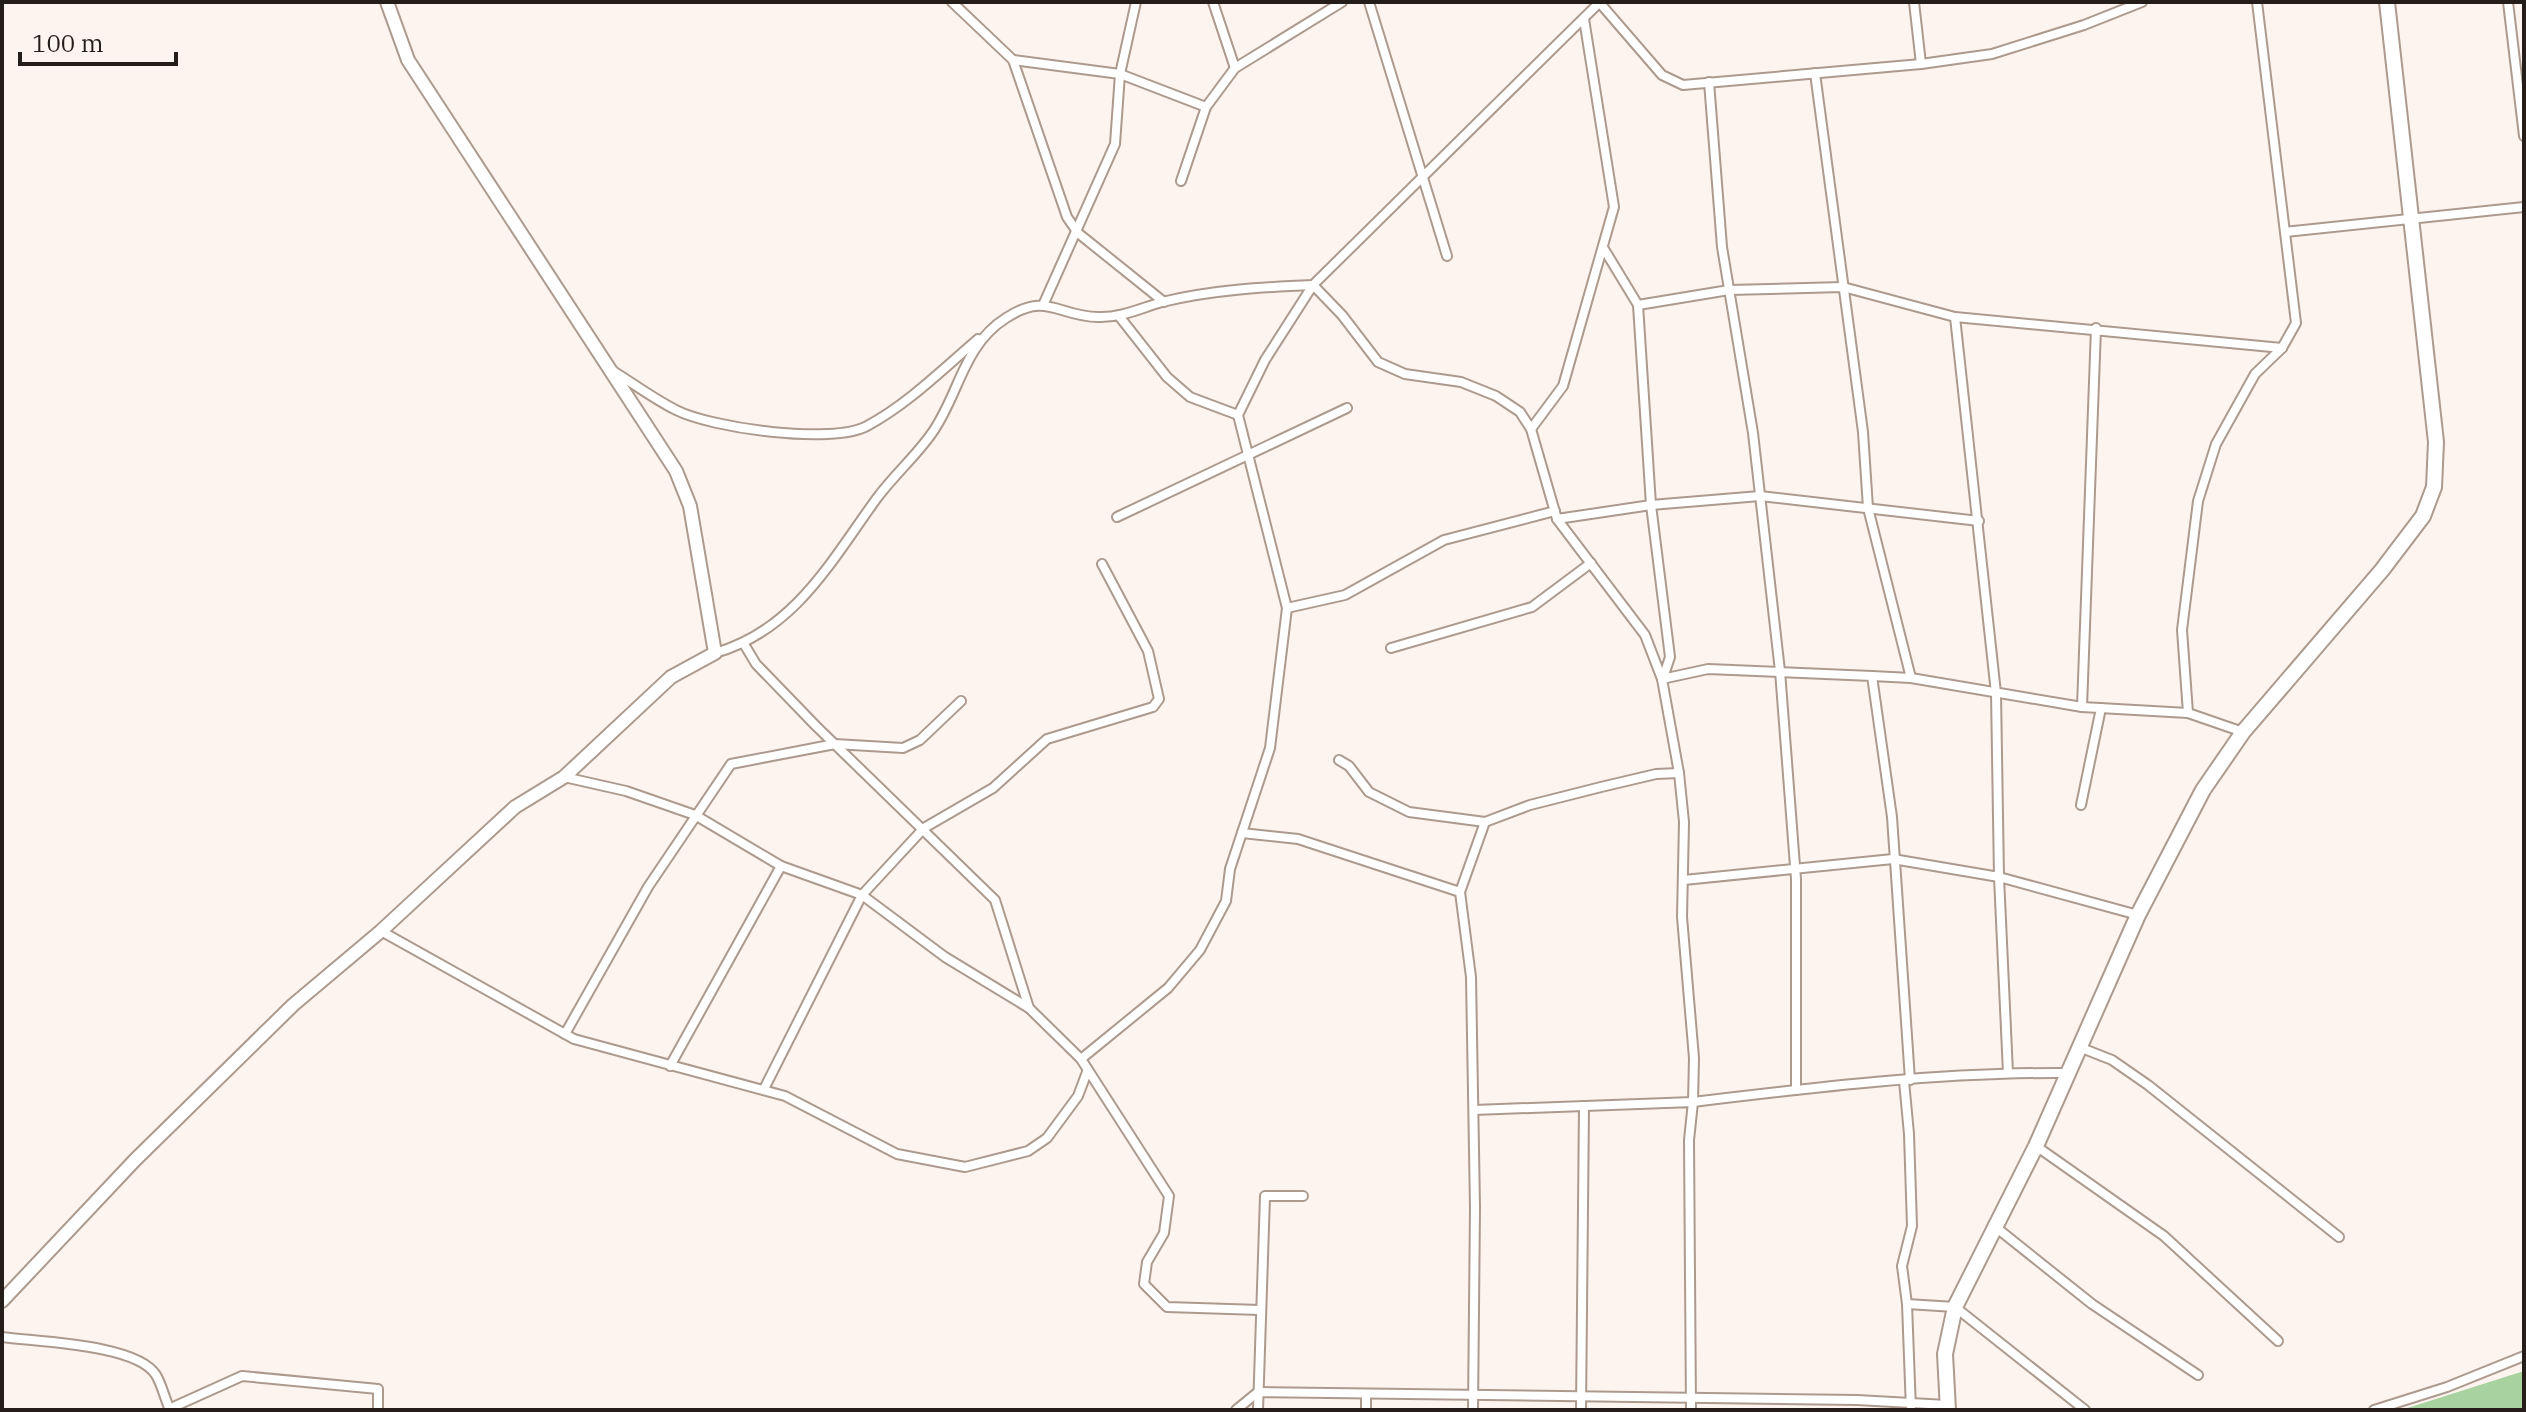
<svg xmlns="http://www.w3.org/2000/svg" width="2526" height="1412" viewBox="0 0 2526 1412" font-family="'IBM Plex Serif',serif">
	<rect width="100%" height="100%" fill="#fdf4ef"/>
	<path fill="#a8d29f" d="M2524,1371V1410H2401Z"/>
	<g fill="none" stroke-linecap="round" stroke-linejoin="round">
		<defs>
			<g id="street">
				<path d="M952,2L1013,60L1067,217L1078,233L1164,302"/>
				<path d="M1213,2L1235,68"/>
				<path d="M1369,2L1447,256"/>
				<path d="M1599,2L1662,75L1683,85L1921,64L1992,54L2084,25L2142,2"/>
				<path d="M1914,2L1921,64"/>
				<path d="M2508,2L2524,136"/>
				<path d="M1013,60L1120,74L1206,107"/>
				<path d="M1815,73L1863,432L1868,508L1911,678"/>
				<path d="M1709,82L1722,247L1753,433L1780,671L1796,879V1090"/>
				<path d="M1181,181L1206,107L1235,68L1342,2"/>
				<path d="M2285,232L2524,207"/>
				<path d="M1604,249L1638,305L1651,505L1670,657L1663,678"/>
				<path d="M1044,303L1115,144L1120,74L1136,2"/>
				<path d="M1638,305L1729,290L1843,287L1955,317L2282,348"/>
				<path d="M1119,316L1167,377L1190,397L1238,415"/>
				<path d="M1955,317L1996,693L1999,877L2008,1073"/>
				<path d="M613,371C634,384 654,399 676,410C711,428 832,445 867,426C908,404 943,369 978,339"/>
				<path d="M1531,429L1563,386L1614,207L1584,19"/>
				<path d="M1117,517L1347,408"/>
				<path d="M1557,519L1651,505L1760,496L1979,521"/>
				<path d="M1287,608L1345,595L1444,540L1555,511"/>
				<path d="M744,644L756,664L816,726L995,900L1029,1008L1081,1059L1169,1196L1164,1233L1147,1262L1144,1284L1167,1307L1260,1310"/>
				<path d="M1391,648L1532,607L1591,563"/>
				<path d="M715,653C795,630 831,561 877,498C894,475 916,456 932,433C959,395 963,345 1006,318C1047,291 1059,317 1098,317C1121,318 1141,308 1162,302C1211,290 1263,287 1313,285L1342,315L1378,362L1405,374L1461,382L1496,396L1520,412L1531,429L1557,519L1645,635L1662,679L1679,773L1684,822L1682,917L1694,1058L1693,1102C1817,1087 1942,1072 2067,1073"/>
				<path d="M1872,676L1911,678L2082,707L2188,713L2243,732"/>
				<path d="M1662,679L1708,669L1872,676L1892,817L1910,1080"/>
				<path d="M2082,707L2096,328"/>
				<path d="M2188,713L2182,630L2198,501L2216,444L2255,374L2282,348L2296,323L2257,2"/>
				<path d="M1339,760L1349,766L1369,792L1409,812L1485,822L1530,805L1601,787L1656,774L1679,773"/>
				<path d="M564,777L626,791L695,815L781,866L862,895L945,957L1029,1008"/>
				<path d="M2081,805L2101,708"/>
				<path d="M1242,833L1298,839L1460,892"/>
				<path d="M1684,880L1893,859L1999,877L2138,915"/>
				<path d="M381,931L574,1039L785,1096L897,1154L965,1167L1028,1151L1047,1138L1078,1096L1087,1072"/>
				<path d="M565,1034L648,887L731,764L835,744L903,748L920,740L961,701"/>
				<path d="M2079,1047L2112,1060L2148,1085L2339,1237"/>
				<path d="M1081,1059L1168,988L1200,950L1226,901L1230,869L1270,748L1287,608L1238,415L1265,360L1313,285L1600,2"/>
				<path d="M670,1066L781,866"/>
				<path d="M1904,1081L1909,1134L1912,1226L1902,1266L1907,1304L1911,1410"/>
				<path d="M764,1089L862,895L924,828L993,788L1047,739L1153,707L1159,699L1148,651L1102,564"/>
				<path d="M1474,1110L1693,1102L1689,1140L1691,1410"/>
				<path d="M2036,1146L2164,1236L2278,1341"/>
				<path d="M1993,1225L2092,1304L2198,1375"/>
				<path d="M1907,1304L1955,1307L2085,1410"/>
				<path d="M2,1337C38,1342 137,1344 156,1375C162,1385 165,1399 170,1410"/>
				<path d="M1366,1395V1410"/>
				<path d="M169,1409L242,1376L378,1389V1410"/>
				<path d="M1236,1410L1258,1392L1857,1400L1947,1405"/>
				<path d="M1258,1410L1265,1196H1303"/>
				<path d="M1473,1410L1475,1207L1471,977L1460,892L1485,822"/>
				<path d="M1581,1410L1584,1106"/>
				<path d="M2374,1410L2447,1387L2524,1356"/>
			</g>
			<path id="secondary" d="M2,1301L135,1160L293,1005L381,931L515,807L564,777L671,677L715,653L690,506L676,471L408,60L387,2"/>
			<path id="primary" d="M1948,1410L1945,1354L1955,1307L2036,1146L2138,915L2203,790L2243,732L2382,570L2423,516L2434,487L2436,442L2387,2"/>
		</defs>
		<use href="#street" stroke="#ad9a8e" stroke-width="12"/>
		<use href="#secondary" stroke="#ad9a8e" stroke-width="16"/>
		<use href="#primary" stroke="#ad9a8e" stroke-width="18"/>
		<use href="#street" stroke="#fff" stroke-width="8"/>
		<use href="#secondary" stroke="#fff" stroke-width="12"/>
		<use href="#primary" stroke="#fff" stroke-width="14"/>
	</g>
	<rect width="2526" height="1412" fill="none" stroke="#251d19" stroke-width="8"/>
	<path d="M20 52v12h156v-12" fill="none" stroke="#251d19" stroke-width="4"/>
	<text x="32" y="52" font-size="24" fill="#251d19" stroke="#fdf4ef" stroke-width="6" paint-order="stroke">100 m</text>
</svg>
